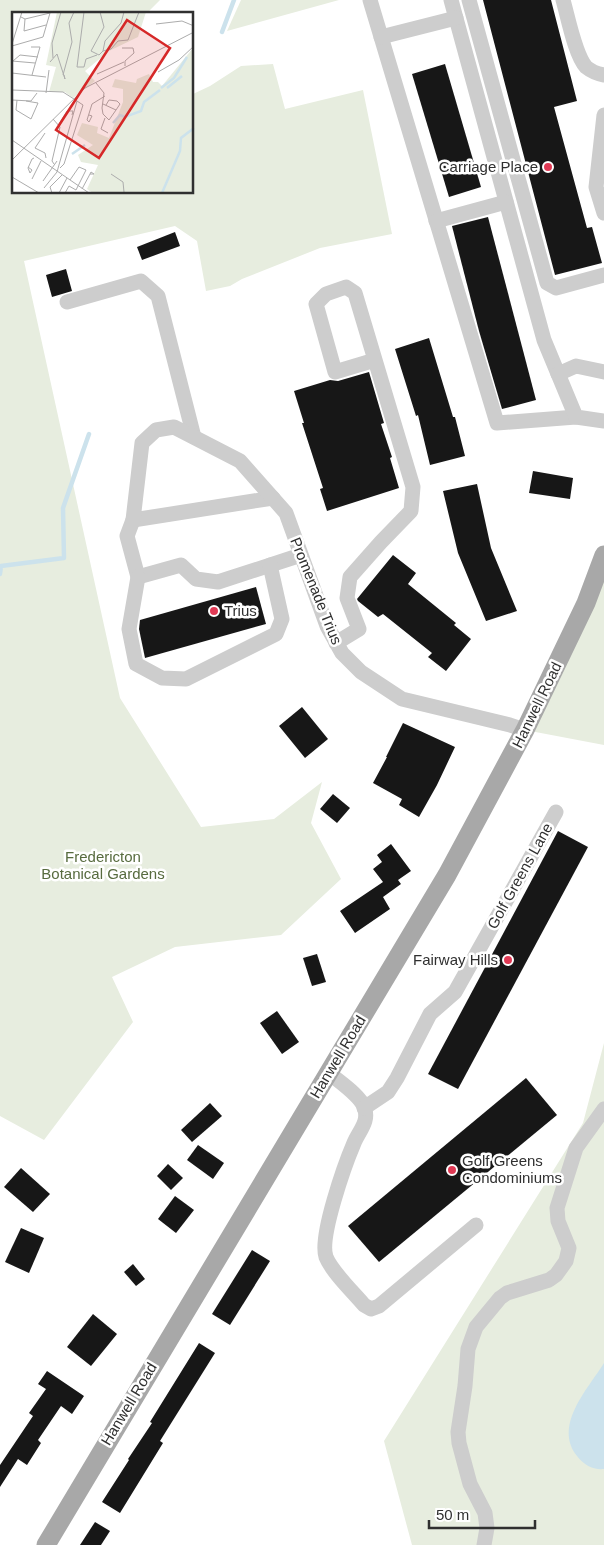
<svg xmlns="http://www.w3.org/2000/svg" width="604" height="1545" viewBox="0 0 604 1545" font-family="Helvetica,sans-serif">
	<rect width="100%" height="100%" fill="#fff"/>
	<g fill="#e7eddf">
		<path d="M0,0H160L146,14H14V192H192L193,94L210,86L241,66L273,64L285,109L363,90L392,234L320,248L242,279L230,286L206,291L197,241L175,226L24,261L120,698L201,827L274,819L322,782L311,823L341,879L281,935L175,947L112,977L133,1022L44,1140L0,1116Z"/>
		<path d="M241,0H339L227,31Z"/>
		<path d="M604,555V745L525,730Z"/>
		<path d="M604,1043V1545H412L384,1441L583,1123Z"/>
	</g>
	<path fill="#cce2ec" d="M604,1363V1469C593,1470 584,1465 577,1456C553,1425 588,1389 604,1363Z"/>
	<g fill="none" stroke-linecap="round" stroke-linejoin="round">
		<g stroke="#cce2ec" stroke-width="4.5">
			<path d="M222,32L234,0"/>
			<path d="M0,574L1,566L64,558L63,508L89,434"/>
		</g>
	</g>
	<g fill="#171717">
		<path d="M483,0H551L577,101L554,107L587,228L592,227L602,263L555,275Z"/>
		<path d="M445,64L481,187L449,197L412,74Z"/>
		<path d="M488,217L536,400L502,409L479,331L452,226Z"/>
		<path d="M175,232L180,246L142,260L137,247Z"/>
		<path d="M66,269L72,291L52,297L46,275Z"/>
		<path d="M429,338L453,417H455L465,456L430,465L418,415L416,416L395,349Z"/>
		<path d="M369,372L384,423L381,424L392,457L390,458L399,488L327,511L320,489L323,488L302,423H304L294,391L330,380L338,381Z"/>
		<path d="M533,471L573,478L570,499L529,493Z"/>
		<path d="M477,484L491,548L517,611L486,621L458,553L443,491Z"/>
		<path d="M393,555L416,573L408,584L456,623L454,625L471,639L446,671L428,657L432,653L383,614L378,617L358,601L357,599Z"/>
		<path d="M256,587L266,624L145,658L139,629L140,620Z"/>
		<path d="M302,707L328,739L305,758L279,726Z"/>
		<path d="M403,723L455,747L437,785L419,817L399,805L402,799L373,783L387,757H386Z"/>
		<path d="M333,794L350,808L337,823L320,809Z"/>
		<path d="M558,831L588,847L458,1089L428,1074Z"/>
		<path d="M391,844L411,871L398,880L401,884L383,897L390,909L355,933L340,911L383,882L373,869L382,862L377,855Z"/>
		<path d="M317,954L326,982L312,986L303,958Z"/>
		<path d="M277,1011L299,1042L282,1054L260,1023Z"/>
		<path d="M526,1078L557,1115L379,1262L348,1226Z"/>
		<path d="M210,1103L222,1116L192,1142L181,1130Z"/>
		<path d="M198,1145L224,1163L213,1179L187,1160Z"/>
		<path d="M168,1164L183,1178L171,1190L157,1176Z"/>
		<path d="M21,1168L50,1194L33,1212L4,1187Z"/>
		<path d="M175,1196L194,1210L176,1233L158,1219Z"/>
		<path d="M21,1228L44,1238L29,1273L5,1262Z"/>
		<path d="M252,1250L270,1261L230,1325L212,1314Z"/>
		<path d="M133,1264L145,1279L136,1286L124,1272Z"/>
		<path d="M93,1314L117,1334L91,1366L67,1347Z"/>
		<path d="M199,1343L215,1353L160,1441L163,1443L120,1513L102,1502L129,1460L128,1459L152,1423L150,1422Z"/>
		<path d="M47,1371L84,1396L72,1414L61,1406L38,1440L41,1443L27,1465L18,1459L0,1487V1465L33,1416L29,1413L46,1389L38,1384Z"/>
		<path d="M95,1522L110,1531L101,1545H80Z"/>
	</g>
	<g fill="none" stroke-linecap="round" stroke-linejoin="round">
		<g stroke="#cdcdcd" stroke-width="15">
			<path d="M370,0L497,423L576,417"/>
			<path d="M451,0L544,340L576,417L604,421"/>
			<path d="M469,0L547,283L556,288L604,275"/>
			<path d="M563,0C568,17 575,55 586,67C591,71 598,74 604,75"/>
			<path d="M381,37L456,18"/>
			<path d="M604,115L596,187L604,213"/>
			<path d="M436,221L506,202"/>
			<path d="M67,302L141,281L158,296L194,437"/>
			<path d="M558,374L576,366L604,372"/>
			<path d="M133,520L273,498"/>
			<path d="M301,555L218,582L196,579L181,565L138,577L127,536L133,520L142,443L156,430L174,427L240,461L286,513L327,626L342,653L361,672L402,699L510,725L525,730"/>
			<path d="M138,577L129,629L136,664L162,678L186,679L276,634L282,619L270,565"/>
			<path d="M336,643L359,629L347,598L350,577L381,542L411,511L413,487L355,293L346,287L326,294L316,304L335,372L375,360"/>
			<path d="M328,1072C338,1081 360,1095 364,1107C370,1121 359,1131 354,1143C345,1164 319,1237 326,1257C332,1272 354,1293 364,1305L371,1309L379,1306L476,1225"/>
			<path d="M364,1108L388,1092L397,1078L430,1014L455,992L556,812"/>
			<path d="M484,1545L487,1528L485,1513L470,1484L459,1443L458,1432L465,1386L468,1349L476,1327L500,1298L507,1293L549,1280L556,1275L566,1261L569,1248L558,1221L557,1208L576,1148L604,1109"/>
		</g>
		<path stroke="#a8a8a8" stroke-width="19" d="M46,1545L447,875L525,730L586,603L604,555"/>
	</g>
	<g fill="#e03954" stroke="#fff" stroke-width="2">
		<circle cx="548" cy="167" r="5"/>
		<circle cx="214" cy="611" r="5"/>
		<circle cx="508" cy="960" r="5"/>
		<circle cx="452" cy="1170" r="5"/>
	</g>
	<g text-anchor="middle" stroke-width="5" stroke-linejoin="round" paint-order="stroke">
		<g font-size="15" fill="#303030" stroke="#fff" text-anchor="end">
			<text x="538" y="172">Carriage Place</text>
			<text x="224" y="616" text-anchor="start">Trius</text>
			<text x="498" y="965">Fairway Hills</text>
			<text x="462" y="1166" text-anchor="start">Golf Greens<tspan x="462" dy="17">Condominiums</tspan></text>
		</g>
		<g font-size="15" fill="#303030" stroke="#fff">
			<text transform="translate(316 591) rotate(68)" y="5">Promenade Trius</text>
			<text transform="translate(537 705) rotate(-64)" y="5">Hanwell Road</text>
			<text transform="translate(520 876) rotate(-61)" y="5">Golf Greens Lane</text>
			<text transform="translate(338 1057) rotate(-59)" y="5">Hanwell Road</text>
			<text transform="translate(129 1404) rotate(-59)" y="5">Hanwell Road</text>
		</g>
		<g font-size="15" fill="#576b3e" stroke="#fff">
			<text x="103" y="862">Fredericton<tspan x="103" dy="17">Botanical Gardens</tspan></text>
		</g>
	</g>
	<g transform="translate(12 12)">
		<rect width="181" height="181" fill="#fff"/>
		<path d="M45,0H134L126,25L97,39L73,59L83,69L61,86L53,80H37L44,55L34,53ZM181,36V181H81L75,177L86,153L69,150L66,143L81,133L65,123L70,111L86,115L85,121L97,126L111,90V77L100,75L103,67L124,71L125,67L137,62L141,70H146L150,74Z" fill="#e7eddf"/>
		<path fill="none" stroke="#cce2ec" stroke-width="2.5" d="M149,76L162,66L175,45M155,76L170,64M101,111L108,103L113,105L129,99L132,90L148,78M60,142L73,133M150,181L168,139L169,126L182,116"/>
		<path fill="none" stroke="#acacac" stroke-width="1" d="M72,0L65,55H72L74,47L85,43M88,0L92,15L79,39L87,43L91,39M112,0L109,11L93,29L91,39L99,37L106,29L116,28L127,0M13,7L12,19L34,13M144,12L170,9L182,14M0,32L10,0M0,34L31,25L38,1L13,7L9,5M19,35H28L20,63M110,36H121L122,41L113,49V54M41,46L40,31L49,0M0,49L23,51M1,49L8,43L26,45M38,50L45,42L53,67L52,63M146,60L167,48L182,34M0,61L34,65M85,62L112,50M51,63L60,30L57,11L62,0M84,71L92,81L90,96L91,102L97,108L104,98L91,92M0,78L51,80L65,89L45,160M34,81L37,58M0,88L19,89L25,81M5,88L4,98L19,107L26,91L14,89M94,93L97,88L105,89L108,92L104,98M77,103L80,104L77,110L75,108L80,92L93,84M93,106L89,117L96,121M41,107L48,115L40,149L42,152M47,112L55,99H61L60,103M33,121L23,136L33,141L34,146M0,128L77,181M0,148L73,76L182,20M16,155L20,158L18,161L16,156L20,147L22,146M48,156L52,152L71,93L65,89M99,162L111,170L112,180M0,165L27,181M20,167L29,149M58,168L67,155L74,158L66,174M31,169L45,149M32,176L45,160M70,177L78,162H82L79,160L78,162M40,181L38,175L50,163M47,181L55,166M53,181L57,174L64,178L66,174"/>
		<path fill="#d62828" fill-opacity="0.15" stroke="#d62828" stroke-width="2.5" d="M115,8L158,36L87,146L44,118Z"/>
		<rect width="181" height="181" fill="none" stroke="#303030" stroke-width="2.5"/>
	</g>
	<path d="M429 1520v8h106v-8" fill="none" stroke="#303030" stroke-width="2.5"/>
	<text x="436" y="1520" font-size="15" fill="#303030" stroke="#ffffff" stroke-width="4" paint-order="stroke">50 m</text>
</svg>
